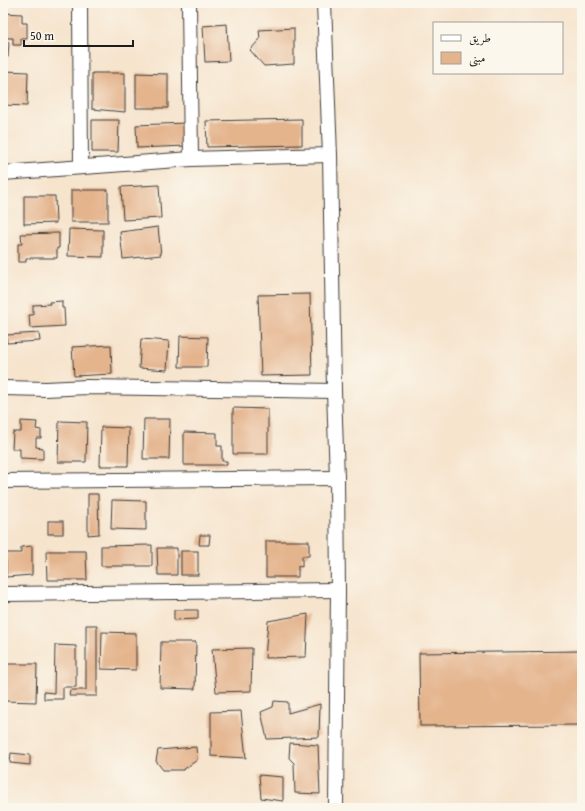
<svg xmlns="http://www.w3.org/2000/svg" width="585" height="811" viewBox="0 0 585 811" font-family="'Gentium Book Plus',Amiri,serif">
	<rect width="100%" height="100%" fill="#fbf7ec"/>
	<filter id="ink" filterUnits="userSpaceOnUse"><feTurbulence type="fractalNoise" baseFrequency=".025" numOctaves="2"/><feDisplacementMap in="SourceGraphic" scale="8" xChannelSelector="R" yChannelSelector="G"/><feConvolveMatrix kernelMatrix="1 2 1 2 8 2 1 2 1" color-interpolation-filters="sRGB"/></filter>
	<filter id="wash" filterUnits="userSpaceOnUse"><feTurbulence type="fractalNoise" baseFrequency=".012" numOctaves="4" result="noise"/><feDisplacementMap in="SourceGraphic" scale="16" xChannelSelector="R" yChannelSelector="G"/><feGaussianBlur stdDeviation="0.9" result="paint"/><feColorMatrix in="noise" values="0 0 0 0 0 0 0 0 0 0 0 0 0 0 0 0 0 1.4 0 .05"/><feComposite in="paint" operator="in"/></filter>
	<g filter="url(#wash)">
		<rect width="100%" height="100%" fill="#f6e4cd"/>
		<g id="blocks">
			<g fill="#e4b48d">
				<path d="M3,13L22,14V23H27V39H21V45H13V38H3Z"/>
				<path d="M227,24L229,61L205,62L203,26Z"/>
				<path d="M294,28V64L264,66L250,50L260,39L259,30Z"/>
				<path d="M3,42H9L8,57H3Z"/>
				<path d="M3,71L28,72L27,106L3,105Z"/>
				<path d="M92,73H125V112L92,109Z"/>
				<path d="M136,73L168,74V108H136Z"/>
				<path d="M302,119V145L207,147L206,121Z"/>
				<path d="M92,120H119L118,152H92Z"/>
				<path d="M186,123L187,146L137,148L136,125Z"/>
				<path d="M159,185L161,218L123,220L121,187Z"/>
				<rect x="71" y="190" width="37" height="32"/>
				<path d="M24,196H55L56,223L24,224Z"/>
				<path d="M158,227L161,255L123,259L120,232Z"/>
				<path d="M69,229L103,230V257L68,256Z"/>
				<path d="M59,233V248H57V258H26V262H18V244H22L21,234Z"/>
				<path d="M310,294L312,375L261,376L258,295Z"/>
				<path d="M62,301V308H64L65,326L30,328L29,315H33V305L50,304L49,302Z"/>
				<path d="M39,333L40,341L7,343L6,335Z"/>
				<path d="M180,336L208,337L207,367H179Z"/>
				<path d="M141,339L169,341L167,370L139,368Z"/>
				<path d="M111,345L112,374L74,376L72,347Z"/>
				<path d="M233,408L268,409V454H233Z"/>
				<path d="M144,419H170L169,459H143Z"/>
				<path d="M21,421L37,422L36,429L41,430V438H36V447L43,448V459L20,458V449H12L13,432H21Z"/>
				<path d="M59,421L87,422L86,462H58Z"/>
				<path d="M101,427L129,428L128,466H100Z"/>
				<path d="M184,432L217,433V446H222V461H227V465H184Z"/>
				<path d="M88,494H98L99,534L88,535Z"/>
				<path d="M112,500L146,501V530L111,529Z"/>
				<rect x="48" y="521" width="15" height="13"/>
				<path d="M200,535H210L209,545H199Z"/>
				<path d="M266,541H309V556H302V567L298,566V577H266Z"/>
				<path d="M152,545V566H101V546Z"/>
				<path d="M32,546V575L6,577V560H3V553H21V547Z"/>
				<path d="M157,548H177V575H158Z"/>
				<path d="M46,551H86L87,580H47Z"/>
				<rect x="181" y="551" width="17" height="24"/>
				<path d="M174,610H198V619L174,620Z"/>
				<path d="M308,614L306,657L265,658L268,621Z"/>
				<path d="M86,625H97V696H69L70,690H86Z"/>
				<path d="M102,632L136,633V670L101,669Z"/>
				<path d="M161,642H196L195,689L160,688Z"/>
				<path d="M55,645L76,646V687H63V699H44V692L54,693Z"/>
				<path d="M252,648L251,691L216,692L212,649Z"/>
				<path d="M582,651V725L420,726L419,653Z"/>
				<path d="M3,664H37L36,702L3,701Z"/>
				<path d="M274,701L288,702V713L320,704L319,737L267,739L261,712L273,707Z"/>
				<path d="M241,711L246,758L211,756V712Z"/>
				<path d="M290,743L318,745L320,794L295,793L294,763L289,758Z"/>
				<path d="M196,747L197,760L183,770H163L156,761L158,750Z"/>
				<path d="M11,753L30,755V765L10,763Z"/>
				<path d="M259,775L283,777V801L261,798Z"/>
			</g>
		</g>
	</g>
	<g filter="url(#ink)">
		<use href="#blocks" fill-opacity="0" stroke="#3d3a37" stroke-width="1"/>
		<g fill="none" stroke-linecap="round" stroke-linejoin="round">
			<defs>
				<g id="minor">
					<path d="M80,3L81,167"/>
					<path d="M189,3L191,159"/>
					<path d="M324,3L330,155L334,391L337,478L338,590L336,808"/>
					<path d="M3,173L191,159L330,155"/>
					<path d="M3,388L46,389L87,387L334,391"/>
					<path d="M3,481L337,478"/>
					<path d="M3,594L338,590"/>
				</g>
			</defs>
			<use href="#minor" stroke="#3d3a37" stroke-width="16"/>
			<use href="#minor" stroke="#fff" stroke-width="14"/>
		</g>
	</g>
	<rect width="585" height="811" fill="none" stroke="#fbf7ec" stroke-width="16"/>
	<rect x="433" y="22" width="130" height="52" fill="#fbf7ec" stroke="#a29f99"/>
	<rect x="441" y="35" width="20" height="6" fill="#ffffff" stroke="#a29f99"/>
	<text x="469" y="42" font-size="12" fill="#1c1c1c">طريق</text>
	<rect x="441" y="52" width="20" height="12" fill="#e4b48d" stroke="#a29f99"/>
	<text x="469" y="62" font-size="12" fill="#1c1c1c">مبنى</text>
	<path d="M24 40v6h109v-6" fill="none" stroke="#1c1c1c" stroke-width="2"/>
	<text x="30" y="40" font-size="12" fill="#1c1c1c" stroke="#fbf7ec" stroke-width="3" paint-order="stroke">50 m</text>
</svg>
